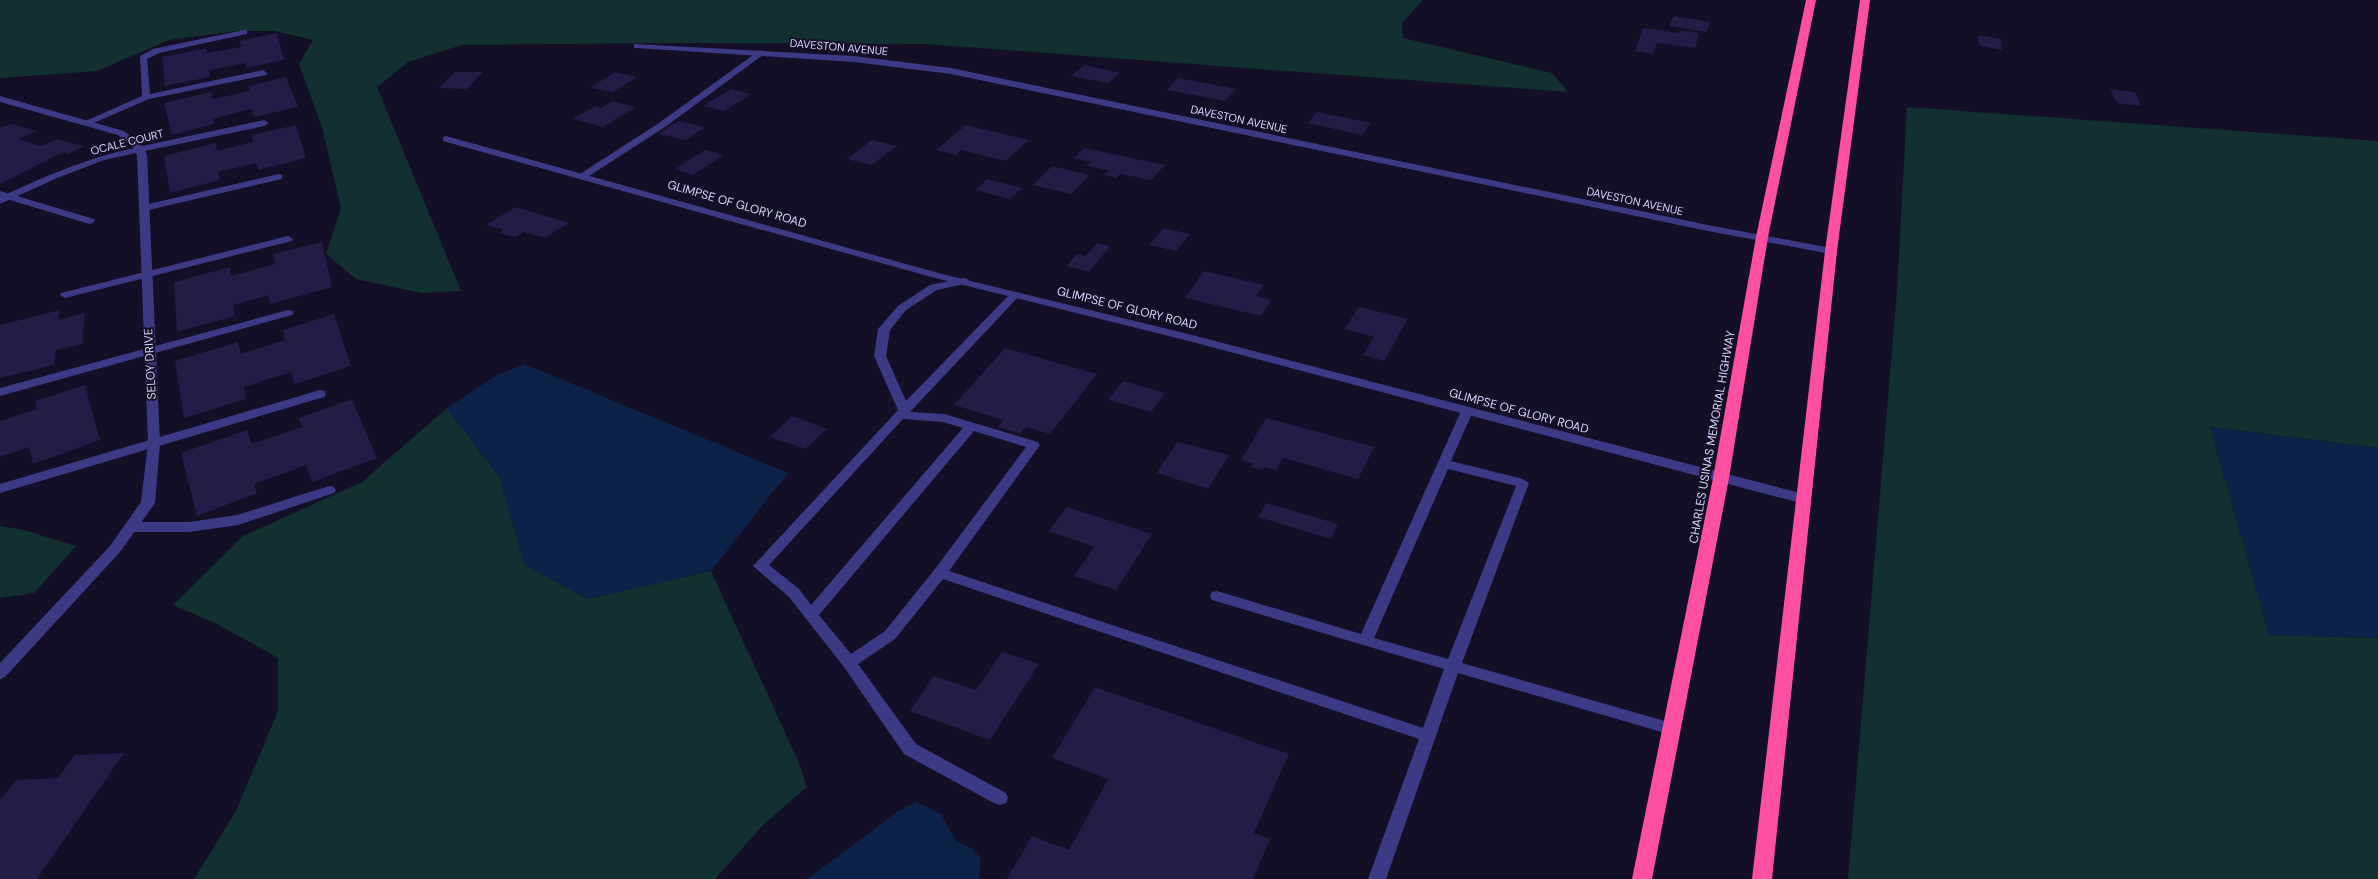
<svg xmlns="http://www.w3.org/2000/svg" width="2378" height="879" viewBox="0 0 2378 879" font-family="'DM Sans',sans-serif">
	<rect width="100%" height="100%" fill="#130f26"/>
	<g fill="#12302f">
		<path d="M0,0H1423L1402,23L1403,38L1552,73L1568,92L925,44L668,43L462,45L408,62L377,87L461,291L422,293L356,279L326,254L341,208L322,127L299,64L313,40L275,31H237L169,40L97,71L0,78Z"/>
		<path d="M1907,107L2378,141V448L2210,427L2269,635L2378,638V879H1848L1897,290Z"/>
		<path d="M447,408L500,478L524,564L587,599L711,571L799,763L807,787L763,825L715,879H194L236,811L278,711V658L219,625L173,605L243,536L362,482Z"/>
		<path d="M0,526L24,530L76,546L34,593L0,598Z"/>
	</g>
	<g fill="#0c2248">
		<path d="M524,364L788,473L711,571L587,599L524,564L500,478L447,408L494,377Z"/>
		<path d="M2210,427L2378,448V638L2269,635Z"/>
		<path d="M917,802L941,814L956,841L973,849L981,859L979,879H807L897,812Z"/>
	</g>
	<g fill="#241b47">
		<path d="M1674,16L1710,22L1707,32L1669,26Z"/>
		<path d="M1643,28L1679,33L1680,30L1699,33L1695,48L1657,43L1653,54L1635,51Z"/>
		<path d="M277,33L284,60L246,68V63L209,70L210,77L165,86L162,57L207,48V53L241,47L240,41Z"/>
		<path d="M1978,35L2001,39L2002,50L1979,46Z"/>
		<path d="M1084,65L1120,73L1108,83L1071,76Z"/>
		<path d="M455,72H483L467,89L438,88Z"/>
		<path d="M615,72L637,77L613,92L590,88Z"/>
		<path d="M286,77L298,107L254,117L251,109L213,119L214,124L172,135L164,103L211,92L213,99L250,91L248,86Z"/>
		<path d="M1178,78L1236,89L1225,101L1167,90Z"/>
		<path d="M731,89L751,94L724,111L703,106Z"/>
		<path d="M2110,89L2135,92L2141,106L2117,103Z"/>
		<path d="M612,101L636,107L603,127L573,119L596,106L601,108Z"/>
		<path d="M1317,112L1371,123L1362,135L1308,123Z"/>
		<path d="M678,121L705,127L686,140L658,134Z"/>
		<path d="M11,124L37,131L18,139L41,146L57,139L84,146L68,154L63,152L0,184V128Z"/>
		<path d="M296,125L306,158L259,170L256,163L218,172L220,180L170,193L164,156L216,143L217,151L253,142L252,135Z"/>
		<path d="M966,125L1029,140L1005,161L961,150L956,155L936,150Z"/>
		<path d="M872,140L897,146L871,165L847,159Z"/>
		<path d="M1084,148L1165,165L1151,180L1120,174L1116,178L1104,175L1108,170L1087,166L1091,162L1074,158Z"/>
		<path d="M705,150L723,155L693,175L675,169Z"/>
		<path d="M1052,166L1090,175L1072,194L1033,185Z"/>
		<path d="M987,179L1022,188L1010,199L976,190Z"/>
		<path d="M516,207L569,223L545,238L524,232L515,237L499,233L503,230L486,225Z"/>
		<path d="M1164,228L1190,234L1176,251L1149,245Z"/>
		<path d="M322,242L332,287L270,304L268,295L233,305L235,316L177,332L174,282L230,267L231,276L275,264L273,254Z"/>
		<path d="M1097,243L1110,246L1089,272L1066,266L1077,254L1085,256Z"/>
		<path d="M1204,271L1264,285L1256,296L1271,300L1261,316L1185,298Z"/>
		<path d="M1359,307L1408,319L1384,361L1363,355L1374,337L1344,329Z"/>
		<path d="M60,310L58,320L85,313L82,344L56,350L54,365L0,378V325Z"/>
		<path d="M334,314L351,366L294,384L291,372L244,387L246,399L184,418L175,361L238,342L241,354L285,340L283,330Z"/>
		<path d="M1005,348L1097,374L1050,434L1026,427L1020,434L998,427L1003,420L954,405Z"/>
		<path d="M1123,381L1165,393L1151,412L1108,400Z"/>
		<path d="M85,385L100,440L33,464L29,447L0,457V421L37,409L35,401Z"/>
		<path d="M352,399L377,458L312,482L306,465L254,484L257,493L197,516L181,453L247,430L252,444L302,427L299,418Z"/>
		<path d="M792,416L827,429L805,449L770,437Z"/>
		<path d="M1266,418L1374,447L1358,479L1283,458L1276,470L1265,467L1263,470L1250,467L1253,464L1241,460Z"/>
		<path d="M1177,442L1229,455L1208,489L1157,473Z"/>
		<path d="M1266,503L1338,524L1331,539L1258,517Z"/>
		<path d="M1067,507L1152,534L1116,590L1074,576L1094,547L1049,531Z"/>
		<path d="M1002,652L1039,664L990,740L910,711L934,676L976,690Z"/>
		<path d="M1095,687L1289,754L1254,833L1270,839L1253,879H1007L1032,836L1069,850L1108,779L1052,758Z"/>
		<path d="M124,753L37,879H0V800L16,780L58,778L75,755Z"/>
	</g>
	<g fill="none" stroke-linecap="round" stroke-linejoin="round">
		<g fill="#3d3a85" fill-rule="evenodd">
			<path d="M244,30H247V34L159,53L147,59L150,94L263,70L267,73L266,75L149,99L89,125L81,123L142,96L140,56L153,49Z"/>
			<path d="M760,50L767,52L665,127L586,178H580V174L659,123Z"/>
			<path d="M279,174L282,175V179L144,211L139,208L144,205Z"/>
			<path d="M0,191L94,219L95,221L90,224L86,223L0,197Z"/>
			<path d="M288,236L293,239L292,241L65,298L60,295L61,293Z"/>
			<path d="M964,278L968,279L969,281L968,283L937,290L906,310L890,330L886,356L906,401L1011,293L1015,292L1020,295L910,412L944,414L1038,442L1040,445L949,571L1423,728L1444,669L1212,600L1210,596L1212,592L1217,591L1361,634L1461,411L1467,407L1473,411L1451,461L1523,479L1529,483L1462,663L1672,723L1678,724L1680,729L1678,734L1672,735L1458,673L1386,879H1368L1419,739L943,579L895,639L858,664L916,744L1006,793L1008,798L1006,803L1000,805L994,803L904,754L844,667L789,597L753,566L898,410L874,356L878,329L898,306L930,285ZM903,419L943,422L963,428L811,605L799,589L769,565ZM974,431L1026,447L935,569L885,631L851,654L819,615ZM1448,469L1516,486L1448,659L1374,638Z"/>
			<path d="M288,310L292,311L294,313L292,315L0,396V388Z"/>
			<path d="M320,390L324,391L326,394L324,397L0,493V484Z"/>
			<path d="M329,486L334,487L336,490L334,493L238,525L189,532H132L127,530L125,527L127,524L132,522H189L237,515Z"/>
		</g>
		<g fill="#3d3a85" fill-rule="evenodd">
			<path d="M634,44L854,56L951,68L1708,225L1831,248L1836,251L1831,254L1708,231L951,74L854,62L637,48H634Z"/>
			<path d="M0,96L124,131L142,146L264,120L269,123L264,126L145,151L147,155L160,443L155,503L120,552L5,677L0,679V663L110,546L141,502L148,443L137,155L136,153L104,160L57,178L0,204V197C44,177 86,158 134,148L118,135L0,102Z"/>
			<path d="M446,136L942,274L1188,334L1804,494L1811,499L1804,504L1181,339L935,278L443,141V137Z"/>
		</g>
		<g fill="#ff4fa3" fill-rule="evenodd">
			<path d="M1806,0H1816L1768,237L1729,478L1652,879H1632L1713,478L1756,237Z"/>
			<path d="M1860,0H1870L1837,251L1772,879H1752L1825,251Z"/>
		</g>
	</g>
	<g text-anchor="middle" stroke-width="4" stroke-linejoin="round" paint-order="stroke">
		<g font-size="11" fill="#d9d4ff" stroke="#130f26">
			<text transform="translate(839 47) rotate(5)" y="4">DAVESTON AVENUE</text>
			<text transform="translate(1239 119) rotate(12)" y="4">DAVESTON AVENUE</text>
			<text transform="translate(127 142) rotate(-14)" y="4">OCALE COURT</text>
			<text transform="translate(1635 201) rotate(12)" y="4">DAVESTON AVENUE</text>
		</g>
		<g font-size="12" fill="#d9d4ff" stroke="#130f26">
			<text transform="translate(737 204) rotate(16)" y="4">GLIMPSE OF GLORY ROAD</text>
			<text transform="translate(1127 308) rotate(14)" y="4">GLIMPSE OF GLORY ROAD</text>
			<text transform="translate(150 364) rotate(-93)" y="4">SELOY DRIVE</text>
			<text transform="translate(1519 411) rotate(15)" y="4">GLIMPSE OF GLORY ROAD</text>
			<text transform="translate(1712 437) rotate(-80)" y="4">CHARLES USINAS MEMORIAL HIGHWAY</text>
		</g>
	</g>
</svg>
